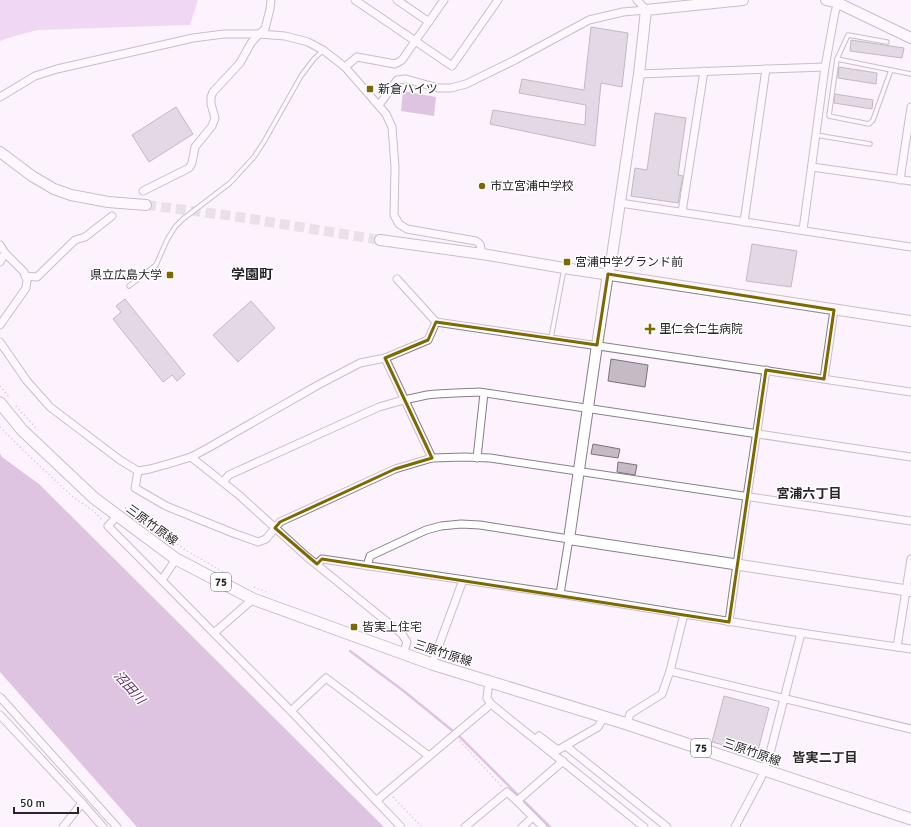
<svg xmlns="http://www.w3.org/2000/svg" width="911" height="827" viewBox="0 0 911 827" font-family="Signika,'Noto Sans JP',sans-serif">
	<rect width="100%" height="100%" fill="#fdf3fe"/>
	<path fill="#e0b7e6" d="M0,0H198L190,25L37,30L8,38L0,41Z"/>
	<g fill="#b88cbe">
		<path d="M403,91L436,97L434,116L401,111Z"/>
		<path d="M0,454L2,457L39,484L384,827H137L0,672Z"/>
	</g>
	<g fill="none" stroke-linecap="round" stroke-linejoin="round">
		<path stroke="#b88cbe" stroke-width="2.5" d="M350,651L405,692L459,736L550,827"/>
	</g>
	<g fill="#c4bbc5" stroke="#7b727c">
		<path d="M591,27L628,33L622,87L601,83L595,146L490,124L493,110L585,125L586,105L519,93L522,79L584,90Z"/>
		<path d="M851,40L904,48L902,58L850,51Z"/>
		<path d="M839,67L877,73L876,84L838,78Z"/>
		<path d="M835,94L873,100L872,109L834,103Z"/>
		<path d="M176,107L193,134L149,162L132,135Z"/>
		<path d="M655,113L686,118L678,175L683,176L678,203L631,196L635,168L647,170Z"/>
		<path d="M752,244L797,251L791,287L746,281Z"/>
		<path d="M125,299L185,374L177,381L172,375L163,382L113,319L121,312L116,306Z"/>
		<path d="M251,301L275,328L238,362L213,335Z"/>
		<path d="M611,359L648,365L645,387L608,381Z"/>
		<path d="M593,444L620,449L618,458L591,454Z"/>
		<path d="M618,462L637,465L635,475L617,472Z"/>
		<path d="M724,696L769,708L757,754L712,742Z"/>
	</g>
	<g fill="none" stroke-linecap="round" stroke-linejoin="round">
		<path stroke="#d3cad3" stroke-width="10" stroke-dasharray="10 5" stroke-linecap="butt" d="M146,205L233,216L380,240"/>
		<defs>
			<g id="lane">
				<path d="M887,42L848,35L837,59L829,116L869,124L873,120L891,70"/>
				<path d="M837,59L911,74"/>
				<path d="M816,135L870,144"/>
				<path d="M129,286L156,265L167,240L175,227L183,219L230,183L254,157L265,140L301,76L313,60L323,50"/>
				<path d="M551,338L564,269"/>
			</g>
			<g id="street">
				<path d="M355,0L452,66L498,0"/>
				<path d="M397,0L429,22"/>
				<path d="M637,0L646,10"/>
				<path d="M345,67L357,57L395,64L402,60L444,0"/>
				<path d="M639,74L825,67"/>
				<path d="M0,97L35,76L57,69L193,38L224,34H259L285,36L308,42L323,50L345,67L386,114L392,127L395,167L394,215L399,224L407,229L476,241L480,244L482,254"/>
				<path d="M379,105L397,80L406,79L438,88H451L466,84L515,60L589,20L623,12L646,10"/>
				<path d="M812,167L911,181"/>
				<path d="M900,180L911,107"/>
				<path d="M143,191L189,168L192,163L195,147L212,126L215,118L211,104V97L213,92L240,63L251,43L259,34L265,29L270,9L271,0"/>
				<path d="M620,203L911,247"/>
				<path d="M682,212L704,71"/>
				<path d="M744,222L766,69"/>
				<path d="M803,230L825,67L835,12L839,0"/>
				<path d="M0,245L5,253L24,272L27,280L26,288L0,325"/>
				<path d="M0,262L5,253"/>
				<path d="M25,276L37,277L75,240L85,237L112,216"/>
				<path d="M397,279L436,322L911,392"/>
				<path d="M0,342L27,381L50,407L120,460L138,471L150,469L168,464L191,457L208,448L318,385L360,363L385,358L428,340L436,322"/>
				<path d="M385,358L432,458"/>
				<path d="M824,379L834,310"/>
				<path d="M191,457L239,495L306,556L402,634L407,642L403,654"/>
				<path d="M477,458L484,393"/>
				<path d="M138,471L135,488L166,506L233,533L258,542L266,539L280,522L395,469L432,458L464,457L490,458L911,521"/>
				<path d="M223,482L229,475L379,407C395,402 411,398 427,395C444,393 462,393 479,392L911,457"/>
				<path d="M117,516L108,526L291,711L401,827"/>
				<path d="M317,564L322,559L560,594L801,633L911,649"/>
				<path d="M367,566L370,556L426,530L441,526L461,524L480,525L569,539L560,594"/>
				<path d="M162,580L176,559"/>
				<path d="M729,622C740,538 754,454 766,370"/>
				<path d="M214,633L253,599"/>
				<path d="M897,647L911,559"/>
				<path d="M432,664L463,580"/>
				<path d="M670,671L911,729"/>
				<path d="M489,681L487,698L491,704L644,827"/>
				<path d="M0,697L117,827"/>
				<path d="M291,711L326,678L429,756"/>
				<path d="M0,715L82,803L103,827"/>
				<path d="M627,724L630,714L662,694L670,671L684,614"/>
				<path d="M537,738L539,736L558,750L598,727L604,717"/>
				<path d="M566,746L667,827"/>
				<path d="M376,801L491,704"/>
				<path d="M517,801L563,761"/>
				<path d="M63,827L82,803"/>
				<path d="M465,827L507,792L517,801L543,827"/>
				<path d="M522,827L533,817"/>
				<path d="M735,827L761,778L770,753L801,633"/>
			</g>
			<g id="secondary">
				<path d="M743,0L646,10L639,74L612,256L608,274L597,345L569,539L911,591"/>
				<path d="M826,0L838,3L911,38"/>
				<path d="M0,152L32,176L54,189L71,195L108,202L146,205"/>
				<path d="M380,240L482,254L564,268L911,321"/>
			</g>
			<path id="primary" d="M0,403L22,430L94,498L176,559L253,599L432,664L627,724L911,819"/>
		</defs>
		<use href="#lane" stroke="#887f89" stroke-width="5.5"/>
		<use href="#street" stroke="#887f89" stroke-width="9"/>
		<use href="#secondary" stroke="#887f89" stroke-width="12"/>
		<use href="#primary" stroke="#887f89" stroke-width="13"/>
		<g stroke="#938c94" stroke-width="1.5" stroke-dasharray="1 3" stroke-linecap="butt">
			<path d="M0,386L9,397"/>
			<path d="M16,406L38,430"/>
			<path d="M0,427L26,453L73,497L95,512L103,521"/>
			<path d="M125,508H127L187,551L225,573"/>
			<path d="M254,587L269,593"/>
			<path d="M460,741L502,787"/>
			<path d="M393,797L422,827"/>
		</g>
		<use href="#lane" stroke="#fff" stroke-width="3.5"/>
		<use href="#street" stroke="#fff" stroke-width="7"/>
		<use href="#secondary" stroke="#fff" stroke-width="10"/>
		<use href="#primary" stroke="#fff" stroke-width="11"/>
	</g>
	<path d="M0 0H911V827H0ZM608,274L834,310L824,379L766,370L729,622L322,559L317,564L275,528L280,522L395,469L432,458L385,358L428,340L436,322L597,345Z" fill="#fdf3fe" fill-opacity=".55" fill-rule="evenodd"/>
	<path fill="none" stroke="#7e6900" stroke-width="3" stroke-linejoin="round" d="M608,274L834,310L824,379L766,370L729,622L322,559L317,564L275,528L280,522L395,469L432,458L385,358L428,340L436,322L597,345Z"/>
	<g fill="#7e6900" stroke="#fff" stroke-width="1.5">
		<rect x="366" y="85" width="8" height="8" rx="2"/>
		<circle cx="482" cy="186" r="4"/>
		<rect x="563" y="258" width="8" height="8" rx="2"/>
		<rect x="166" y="271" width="8" height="8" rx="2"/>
		<path d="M648 323h4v4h4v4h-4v4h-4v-4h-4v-4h4z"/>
		<rect x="350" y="623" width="8" height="8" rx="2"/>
	</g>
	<g text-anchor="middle" stroke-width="3" stroke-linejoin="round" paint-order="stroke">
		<g fill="#fff" stroke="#696669" stroke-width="1">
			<rect x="211" y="573" width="20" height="18" rx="3"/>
			<rect x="691" y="739" width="20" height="18" rx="3"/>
		</g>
		<g font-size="11" font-weight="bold" fill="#292529">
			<text x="221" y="586">75</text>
			<text x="701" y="752">75</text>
		</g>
		<g font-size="12" fill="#292529" stroke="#fff" text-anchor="start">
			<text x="378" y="93">新倉ハイツ</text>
			<text x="490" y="190">市立宮浦中学校</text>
			<text x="575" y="266">宮浦中学グランド前</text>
			<text x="162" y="279" text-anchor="end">県立広島大学</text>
			<text x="659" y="333">里仁会仁生病院</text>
			<text x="362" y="631">皆実上住宅</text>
		</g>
		<g font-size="12" fill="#292529" stroke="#fff">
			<text transform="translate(152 525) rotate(36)" y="4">三原竹原線</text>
			<text transform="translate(443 653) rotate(18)" y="4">三原竹原線</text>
			<text transform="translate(752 752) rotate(19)" y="4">三原竹原線</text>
		</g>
		<g font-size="13" font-weight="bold" fill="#292529" stroke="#fff">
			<text x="809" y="498">宮浦六丁目</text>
			<text x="825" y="762">皆実二丁目</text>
		</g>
		<g font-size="13" font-style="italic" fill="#642e6b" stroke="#fff">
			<text transform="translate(130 687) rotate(48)" y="5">沼田川</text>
		</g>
		<g font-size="14" font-weight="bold" fill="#292529" stroke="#fff">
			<text x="252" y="279">学園町</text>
		</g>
	</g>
	<path d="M14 807v6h64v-6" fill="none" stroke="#292529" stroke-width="2"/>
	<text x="20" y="807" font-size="12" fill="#292529" stroke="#ffffff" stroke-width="3" paint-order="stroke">50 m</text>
</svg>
